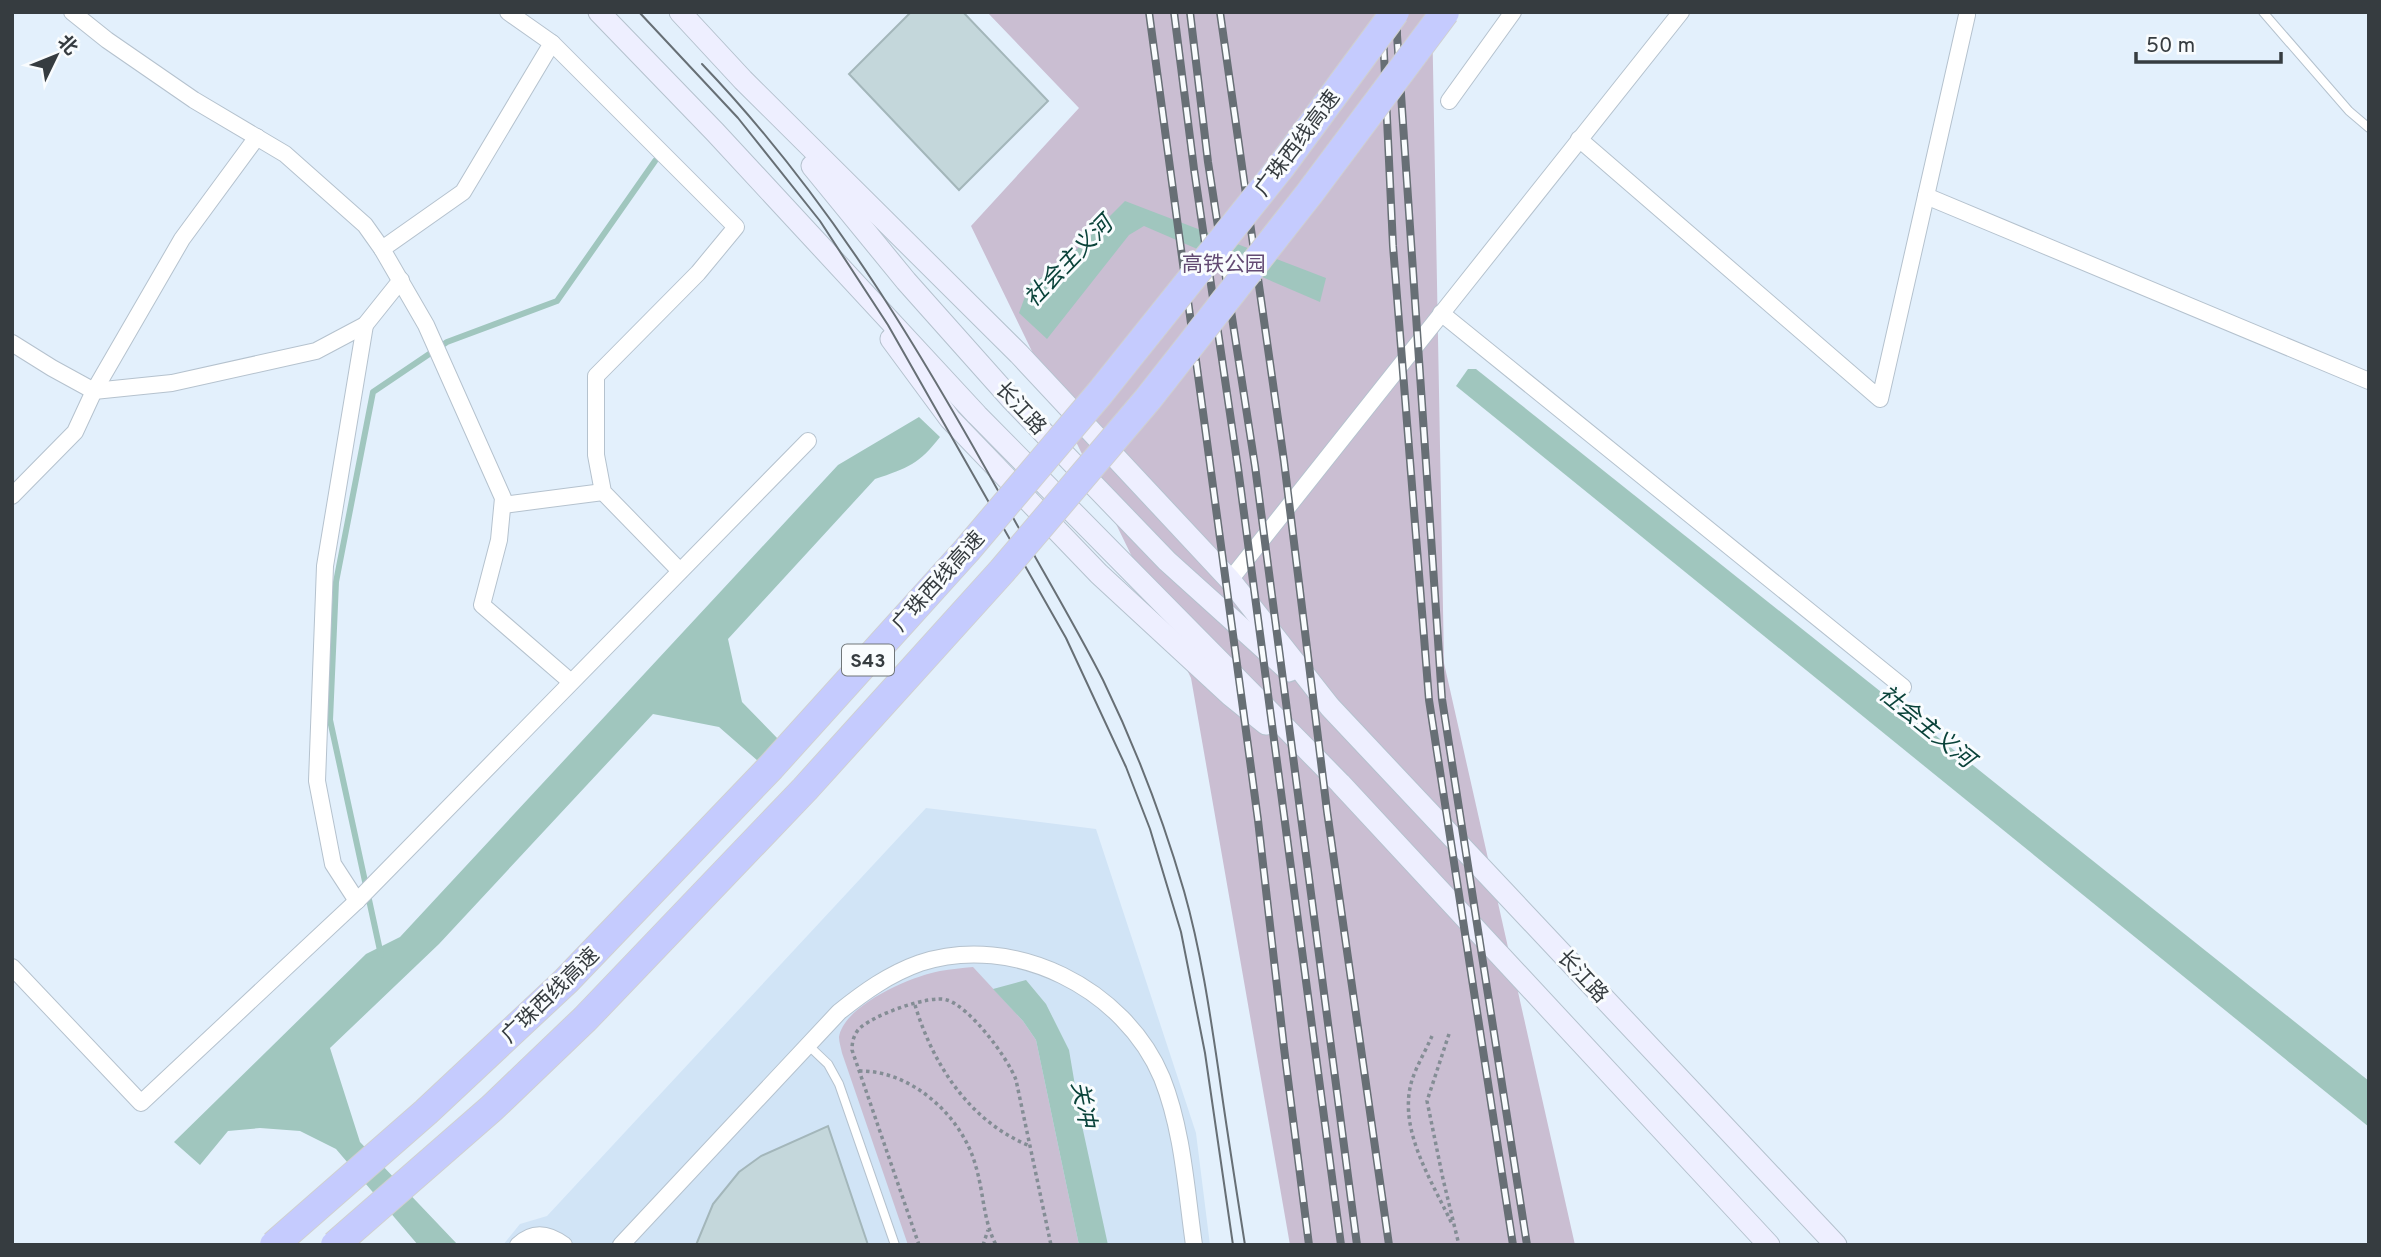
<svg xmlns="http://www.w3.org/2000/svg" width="2381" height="1257" viewBox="0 0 2381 1257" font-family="Overpass,'Noto Sans SC',sans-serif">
	<rect width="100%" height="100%" fill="#e3f0fc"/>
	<path fill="#d1e4f6" d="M926,808L1096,829L1196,1133L1210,1245H503L520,1224L547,1216Z"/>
	<g fill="#cabed2">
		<path d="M987,12H1432L1444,663L1575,1245H1290L1191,678L971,226L1079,108Z"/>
		<path d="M973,967L1023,1021L1036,1040L1079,1245H908L842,1053C841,1048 839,1042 839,1037C844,1005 912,976 940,971C951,969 962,968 973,967Z"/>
	</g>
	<g fill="#a0c6be">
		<path d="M1125,201L1326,278L1320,302L1144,226L1129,235L1047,339L1019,313L1030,283L1055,271Z"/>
		<path d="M1468,369H1476L2369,1081V1127L1456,386Z"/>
		<path d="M919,417L940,437C919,464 908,468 875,479L728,639L742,702L779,740L758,761L719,727L653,714L439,944L330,1048L360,1142L458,1245H418L336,1149L300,1131L260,1128L228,1131L200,1165L174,1142L366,954L400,937L838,465Z"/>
		<path d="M1026,980L1046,1004L1069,1050L1081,1121L1108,1245H1079L1036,1040L1023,1021L993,989Z"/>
	</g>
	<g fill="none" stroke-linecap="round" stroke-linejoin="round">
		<path stroke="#a0c6be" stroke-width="6" d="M381,955L330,720L336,582L373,392L447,342L557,301L655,161"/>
	</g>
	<g fill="#c4d7db" stroke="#a3b6ba" stroke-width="2">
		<path d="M911,12H963L1048,101L959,190L849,74Z"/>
		<path d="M828,1126L868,1245H696L713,1204L739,1172L761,1156Z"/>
	</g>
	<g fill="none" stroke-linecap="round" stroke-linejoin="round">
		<defs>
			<g id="lane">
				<path d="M2263,12L2349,111L2369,128"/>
				<path d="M808,1045L828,1064L839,1084L895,1245"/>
			</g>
			<g id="street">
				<path d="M72,12L107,40L194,100L285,154L365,225L382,249L426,325L503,498L499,540L482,605L571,682"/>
				<path d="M508,12L552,43L736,227L698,273L596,376V455L603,492L680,571"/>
				<path d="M1449,101L1513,12"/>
				<path d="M1579,139L1880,399L1967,15"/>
				<path d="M1926,196L2369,381"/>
				<path d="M382,249L463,192L552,43"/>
				<path d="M1441,313L1903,687"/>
				<path d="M12,343L52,368L94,391L172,383L316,351L365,325L401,280"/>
				<path d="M12,496L75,432L94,391L182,239L257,137"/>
				<path d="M503,505L603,492"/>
				<path d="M1230,580C1381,391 1530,201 1681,12"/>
				<path d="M357,901L333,864L317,781L325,566L365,325"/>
				<path d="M12,967L141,1103L358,900L808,441"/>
				<path d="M518,1245C533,1231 548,1233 564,1245"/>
				<path d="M621,1245L839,1012C864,992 889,974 920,963C1014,932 1125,989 1162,1078C1183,1131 1186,1189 1194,1245"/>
			</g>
			<g id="secondary">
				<path d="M599,12L715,132L977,415L1340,783L1769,1245"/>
				<path d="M680,12L743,80L1019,354L1230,580L1330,707L1836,1245"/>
				<path d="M812,166L906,281L1012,400L1167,561L1289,671"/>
				<path d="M891,339L950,419L1099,574L1230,695L1266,724"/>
			</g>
		</defs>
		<use href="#lane" stroke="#b5c2ce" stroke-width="10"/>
		<use href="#street" stroke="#b5c2ce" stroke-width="18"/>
		<use href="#secondary" stroke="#b5c2ce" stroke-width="23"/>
		<g stroke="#848d95" stroke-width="3.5" stroke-dasharray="3.5 3.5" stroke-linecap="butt">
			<path d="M915,1005C933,1065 970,1122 1030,1146"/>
			<path d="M1449,1034L1427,1101L1443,1179L1459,1245"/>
			<path d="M1432,1036C1426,1050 1417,1065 1412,1080C1397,1129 1432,1181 1452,1224"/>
			<path d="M859,1071C912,1070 963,1117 976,1167C984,1194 983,1220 996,1245"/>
			<path d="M919,1245L852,1050C852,1043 853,1037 858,1030C870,1016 930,994 947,1000C970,1007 1008,1058 1016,1080L1051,1245"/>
			<path d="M983,1245L988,1230"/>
		</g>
		<use href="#lane" stroke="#fff" stroke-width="8"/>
		<use href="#street" stroke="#fff" stroke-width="16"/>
		<use href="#secondary" stroke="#eeefff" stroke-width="21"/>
		<g stroke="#676f75" stroke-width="2">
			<path d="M639,12L738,118L820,221L888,325L1066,638L1126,767L1150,829L1181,932L1205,1053L1233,1245"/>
			<path d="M702,64C833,201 925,358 1016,523C1045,575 1076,627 1103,680C1136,748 1163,819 1184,891C1201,951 1210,1013 1219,1074C1227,1131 1236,1188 1245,1245"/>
		</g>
		<defs>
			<g id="rail">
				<path d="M1149,12L1258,820L1284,1048L1309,1245"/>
				<path d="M1174,12L1194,169L1238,468L1341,1245"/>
				<path d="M1190,12L1208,162L1255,466L1357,1245"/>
				<path d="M1220,12L1284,461L1327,811L1389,1245"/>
				<path d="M1382,12L1393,246L1429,700L1513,1245"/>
				<path d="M1397,12V35L1442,699L1527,1245"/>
			</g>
		</defs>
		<use href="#rail" stroke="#676f75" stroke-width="8"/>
		<use href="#rail" stroke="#f9fcfe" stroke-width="5" stroke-dasharray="16" stroke-linecap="butt"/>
		<defs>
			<g id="highway-bridge">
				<path d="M274,1245L426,1112L566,981L771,767L967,550L1100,393L1280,168L1395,12"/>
				<path d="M335,1245L492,1108L585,1019L805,789L1002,571L1148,399L1309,194L1445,12"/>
			</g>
		</defs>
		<use href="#highway-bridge" stroke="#cfd0d1" stroke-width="30" stroke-linecap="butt"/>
		<use href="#highway-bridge" stroke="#c5cbfe" stroke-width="28"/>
	</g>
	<g text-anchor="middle" stroke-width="6" stroke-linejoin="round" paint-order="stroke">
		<rect fill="#f9fcfe" stroke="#707679" stroke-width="2" x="842" y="644.5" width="52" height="31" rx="5"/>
		<g font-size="19" font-weight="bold" fill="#363c40">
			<text x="868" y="667">S43</text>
		</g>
		<g font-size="21" fill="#363c40" stroke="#f9fcfe">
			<text transform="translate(1297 143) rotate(-53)" y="7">广珠西线高速</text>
			<text transform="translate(1021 408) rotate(47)" y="7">长江路</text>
			<text transform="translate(938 581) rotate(-48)" y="7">广珠西线高速</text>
			<text transform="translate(1583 976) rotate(47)" y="7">长江路</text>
			<text transform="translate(550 995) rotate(-44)" y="7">广珠西线高速</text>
		</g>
		<g font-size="21" fill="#634a73" stroke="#f9fcfe">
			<text x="1224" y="271">高铁公园</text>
		</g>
		<g font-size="23" font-style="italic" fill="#0a433a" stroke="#f9fcfe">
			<text transform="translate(1068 261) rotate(-46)" y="8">社会主义河</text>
			<text transform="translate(1927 726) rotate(39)" y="8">社会主义河</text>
			<text transform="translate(1084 1104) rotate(79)" y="8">关冲</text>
		</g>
	</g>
	<rect width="2381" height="1257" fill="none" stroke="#363c40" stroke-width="28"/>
	<g transform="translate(56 56) rotate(47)" stroke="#f9fcfe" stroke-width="5" paint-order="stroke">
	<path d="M0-5L12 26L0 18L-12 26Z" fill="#363c40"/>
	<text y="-10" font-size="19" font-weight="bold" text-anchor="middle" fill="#363c40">北</text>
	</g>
	<path d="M2136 52v10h145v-10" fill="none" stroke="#363c40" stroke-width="3.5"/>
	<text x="2146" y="52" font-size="21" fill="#363c40" stroke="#f9fcfe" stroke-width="5" paint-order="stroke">50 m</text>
</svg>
